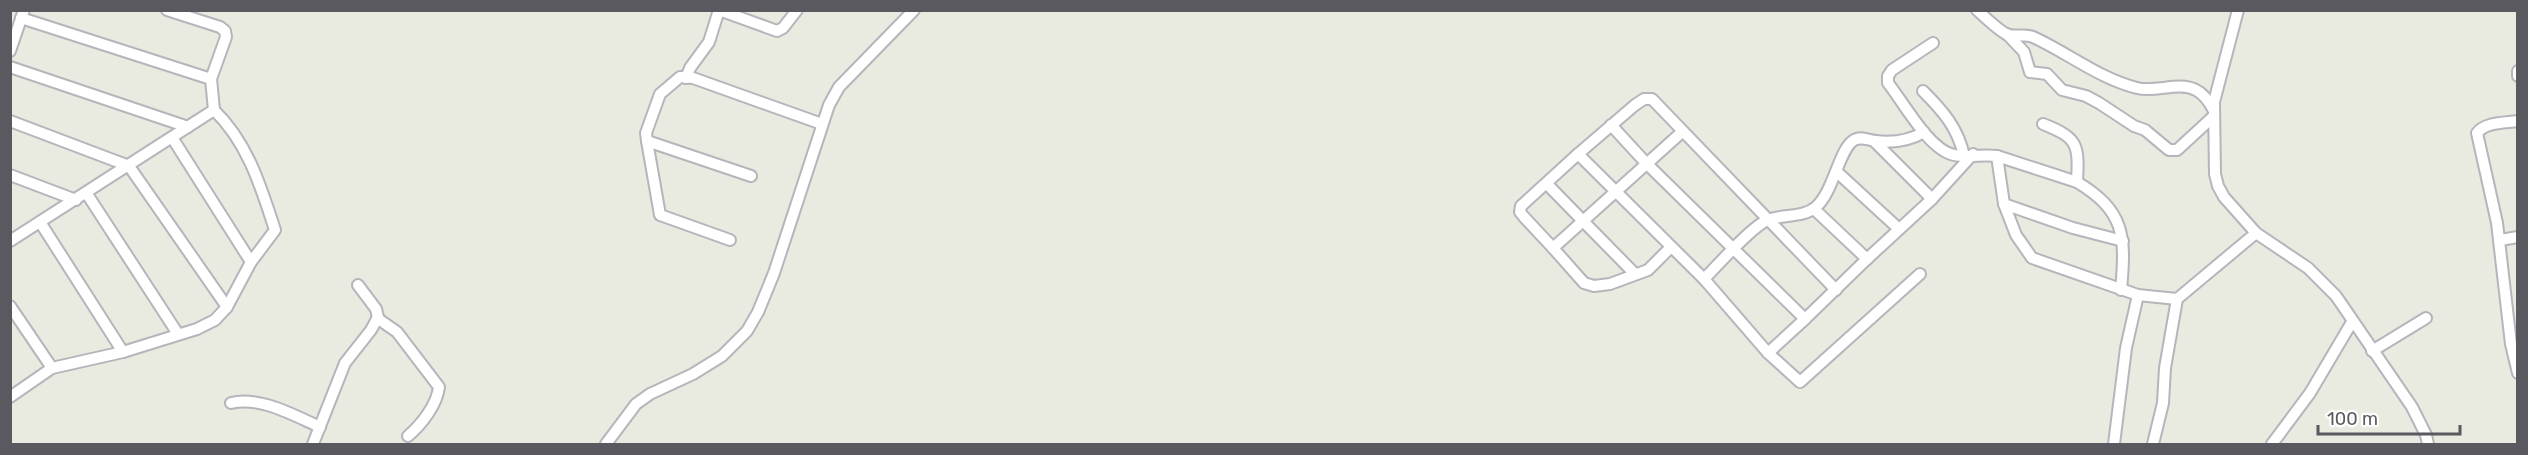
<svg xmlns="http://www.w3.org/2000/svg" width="2528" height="455" viewBox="0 0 2528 455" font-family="Rubik,sans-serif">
	<rect width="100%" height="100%" fill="#e9eae0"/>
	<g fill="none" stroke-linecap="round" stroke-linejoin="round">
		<defs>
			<g id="minor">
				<path d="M719,10L777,31L783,28L797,10"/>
				<path d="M1977,10C1986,18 1996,28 2006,34C2015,38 2024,33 2033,37C2068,53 2100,79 2137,88C2156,93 2178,81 2196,90C2204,94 2210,103 2214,111"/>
				<path d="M2238,10L2214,102L2215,174L2218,186L2224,197L2256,233L2308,268L2336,296L2412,407L2426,435L2428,444"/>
				<path d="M21,18L211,79"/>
				<path d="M2007,34L2024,52L2030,72L2047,74L2062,90L2086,96L2099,103L2134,126L2145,130L2169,150H2177L2214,116"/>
				<path d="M1933,43L1892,70L1888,76V83C1904,103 1929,150 1954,155C1968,158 1983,154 1997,156L2004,204L2016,235L2032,258L2138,295L2177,299L2256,233"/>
				<path d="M10,51L24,10"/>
				<path d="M10,67L188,127"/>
				<path d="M2518,71V76"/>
				<path d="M686,78L690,68L709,42L719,10"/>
				<path d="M1923,91C1943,111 1958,128 1964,156"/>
				<path d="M10,121L129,166L227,307"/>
				<path d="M2518,121C2505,123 2485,122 2477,133L2497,223L2511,344L2518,373"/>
				<path d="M173,139L251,262"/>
				<path d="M647,141L660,215L730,240"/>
				<path d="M1874,141L1932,199"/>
				<path d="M1578,154L1635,105L1644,99H1652L1836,290"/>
				<path d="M1997,156L2077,182C2079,144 2078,138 2043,124"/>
				<path d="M1837,172L1899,229"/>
				<path d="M10,175L76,200"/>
				<path d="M751,176L647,141L646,133L660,94L680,77L693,78L822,124"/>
				<path d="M2077,182C2125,211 2126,236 2121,290"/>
				<path d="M1546,183L1583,221L1553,248L1524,217L1520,212L1521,206L1578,154L1704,279L1768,353L1805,319L1646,163L1611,125"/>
				<path d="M87,194L178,334"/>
				<path d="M2004,204L2073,228L2123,241"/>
				<path d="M40,222L123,352"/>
				<path d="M2500,240L2518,237"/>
				<path d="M10,241L214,110L211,79L226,37L225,31L220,27L167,10"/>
				<path d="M1553,248L1584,283L1594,286L1610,284L1648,270L1671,247"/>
				<path d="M1867,259L1932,199L1973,154"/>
				<path d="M1635,274L1583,221L1682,132"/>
				<path d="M1704,279C1717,266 1753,225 1768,220C1783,214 1803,218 1816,207C1834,191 1839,149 1854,140C1862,136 1867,140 1876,141C1893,143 1909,141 1924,132"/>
				<path d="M10,306L52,368"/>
				<path d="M377,318L397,332L439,387C437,405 421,425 408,436"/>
				<path d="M1805,319L1867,259L1814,209"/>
				<path d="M2372,351L2426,318"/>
				<path d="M1768,353L1800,382L1920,274"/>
				<path d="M10,397L52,368L123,352L197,329L215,320L227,307L251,262L275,230C261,187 248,143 214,110"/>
				<path d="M231,403C260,396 293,415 320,427"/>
				<path d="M313,444L345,363L371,330L378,317L376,309L358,285"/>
				<path d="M606,444L636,404L650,394L693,374L722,356L747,331L758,312L774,273L829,105L839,87L914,10"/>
				<path d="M2114,444L2126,348L2138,295"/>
				<path d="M2153,444L2163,403L2165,368L2177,299"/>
				<path d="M2272,444L2310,393L2352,322"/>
			</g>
		</defs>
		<use href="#minor" stroke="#b5b5bb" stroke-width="14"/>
		<use href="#minor" stroke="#fff" stroke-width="10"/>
	</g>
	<rect width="2528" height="455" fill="none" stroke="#59595f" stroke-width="24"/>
	<path d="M2318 425v9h142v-9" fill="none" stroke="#59595f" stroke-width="3"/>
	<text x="2327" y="425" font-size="18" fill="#59595f" stroke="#ffffff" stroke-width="4.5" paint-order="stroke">100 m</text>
</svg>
